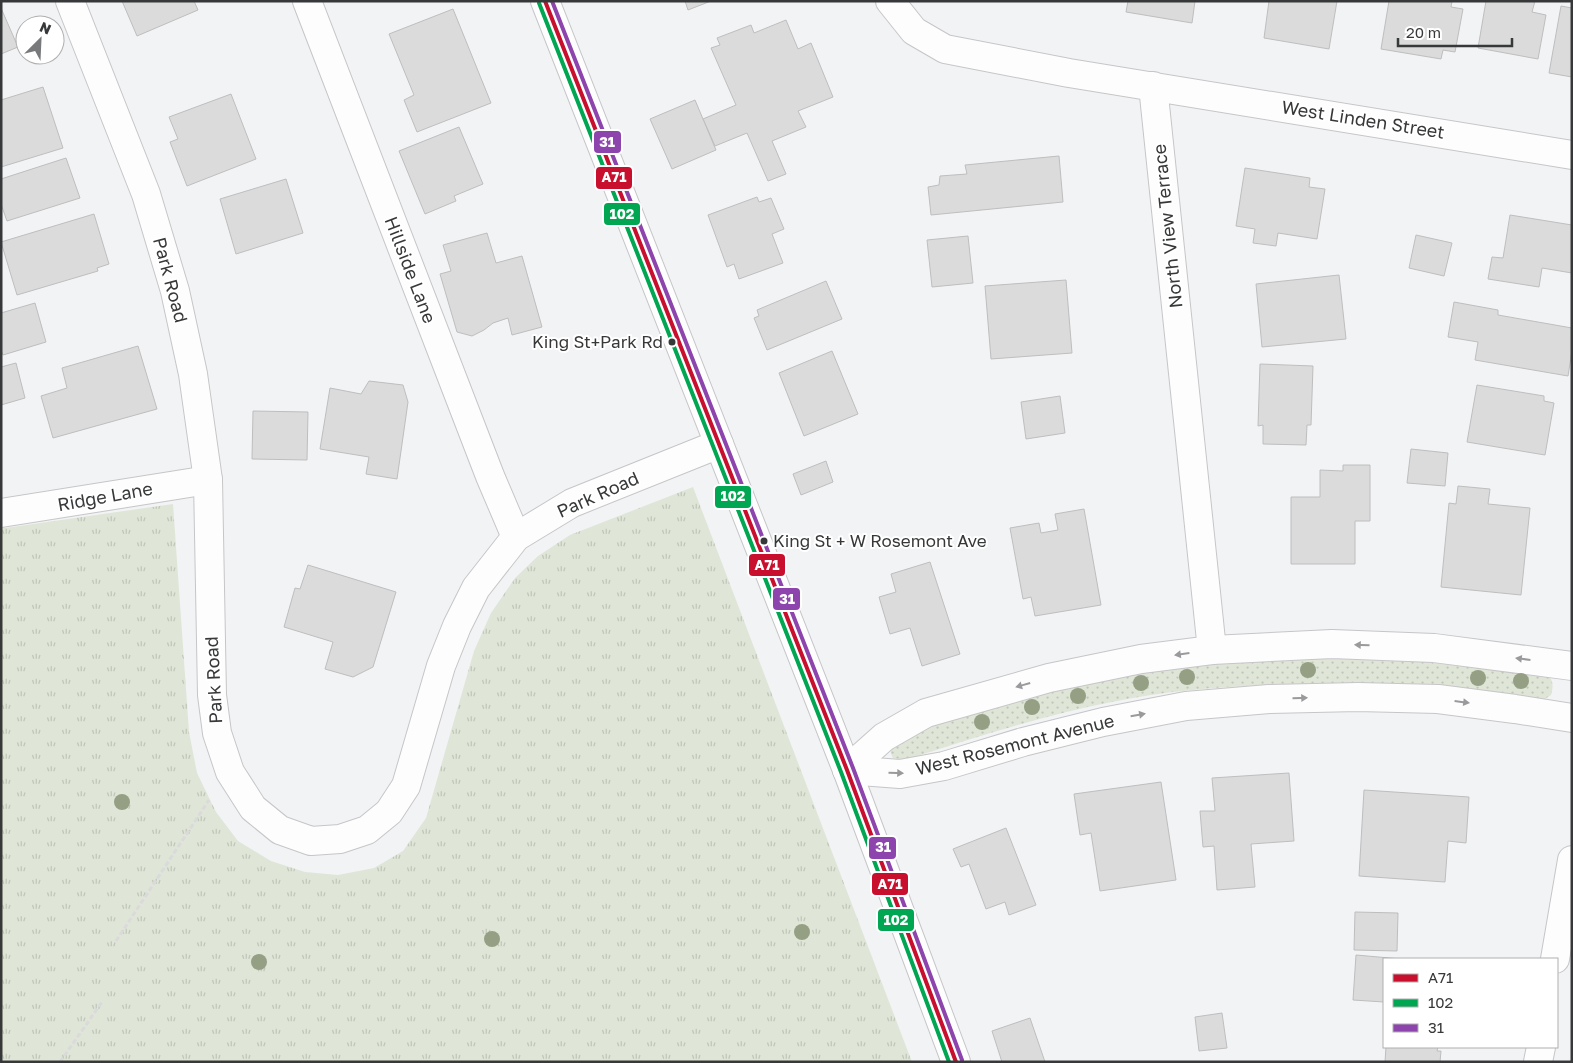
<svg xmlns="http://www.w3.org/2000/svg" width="1573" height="1063" viewBox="0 0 1573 1063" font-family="'Golos Text',sans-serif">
	<defs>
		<pattern id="grass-dots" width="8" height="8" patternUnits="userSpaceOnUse" patternTransform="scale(1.25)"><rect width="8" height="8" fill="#dfe6d7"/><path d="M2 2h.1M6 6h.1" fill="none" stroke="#c0c6b9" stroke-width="1.8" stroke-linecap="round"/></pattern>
		<pattern id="park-tufts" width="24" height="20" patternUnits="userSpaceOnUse" patternTransform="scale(1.25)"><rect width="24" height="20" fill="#dfe6d7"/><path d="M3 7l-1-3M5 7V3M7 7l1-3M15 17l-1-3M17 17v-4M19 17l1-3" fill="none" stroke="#c0c6b9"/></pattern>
	</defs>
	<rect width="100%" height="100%" fill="#f2f3f5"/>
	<path fill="url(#grass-dots)" d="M1294,658H1360L1431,661L1548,675C1554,681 1553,688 1551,695L1545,699C1452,686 1364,681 1270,685C1217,687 1164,691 1112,702C1041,716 973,738 905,760L893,758C889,751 890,744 897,738C903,733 928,727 936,725C1012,700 1090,680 1169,669C1210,664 1252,661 1294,658Z"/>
	<path fill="url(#park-tufts)" d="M693,487L912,1062H1V527L5,528L173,504L189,732L197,773L216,812L238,841L271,861L305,872L338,875L374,868L403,851L426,818L474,651L491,613L515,578L538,556L570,535Z"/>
	<g fill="#dbdbdb" stroke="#bebebf">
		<path d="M122,1H194L198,10L137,36Z"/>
		<path d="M685,1H711L688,10Z"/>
		<path d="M1128,1H1195L1192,23L1126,12Z"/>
		<path d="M1269,1H1337L1329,49L1264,38Z"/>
		<path d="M1389,1H1452L1451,7L1463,9L1455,52L1443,50L1441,59L1381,49Z"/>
		<path d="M1486,1H1535L1532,12L1546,15L1538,59L1478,48Z"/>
		<path d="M1561,6L1572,8V77L1549,73Z"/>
		<path d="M1,8L18,47L1,54Z"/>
		<path d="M453,9L491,103L417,132L404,100L414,95L389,34Z"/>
		<path d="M786,20L798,49L811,43L833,97L798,111L806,127L772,141L786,174L768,181L747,133L715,146L703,119L736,105L711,48L720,45L717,38L751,25L754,33Z"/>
		<path d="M43,87L63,148L1,167V100Z"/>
		<path d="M231,94L256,159L187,186L170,142L178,139L169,117Z"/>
		<path d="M695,100L716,150L672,169L650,119Z"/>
		<path d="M459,127L483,184L454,196L456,201L425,214L399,151Z"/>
		<path d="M1059,156L1063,202L931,215L928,187L939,185L940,176L967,174L965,165Z"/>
		<path d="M66,158L80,198L7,221L1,204V179Z"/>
		<path d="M1245,168L1310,178L1309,187L1325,189L1317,239L1278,233L1276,246L1253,243L1255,229L1236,226Z"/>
		<path d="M286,179L303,233L236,254L220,199Z"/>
		<path d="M757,197L759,202L771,198L784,229L772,234L783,263L739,279L734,264L727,267L708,215Z"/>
		<path d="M94,214L109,264L97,268L98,271L17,295L1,242Z"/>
		<path d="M1510,215L1572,225V273L1542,268L1539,287L1488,279L1492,257L1503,258Z"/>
		<path d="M487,233L496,263L522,256L542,327L512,335L508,318L493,323L484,330L472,336L457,332L440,274L451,271L443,245Z"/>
		<path d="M1416,235L1452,243L1444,276L1409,268Z"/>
		<path d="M968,236L973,283L932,287L927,240Z"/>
		<path d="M1339,275L1346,339L1262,347L1256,284Z"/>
		<path d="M1066,280L1072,353L991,359L985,286Z"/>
		<path d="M826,281L842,319L767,350L754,318L759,316L757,310Z"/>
		<path d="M1454,302L1498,310V315L1572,328V351L1568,376L1475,360L1478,342L1448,337Z"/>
		<path d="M35,303L46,342L3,355L1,350V313Z"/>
		<path d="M138,346L157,409L53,438L41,396L67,388L62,368Z"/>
		<path d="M832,351L858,414L804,436L779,373Z"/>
		<path d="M16,363L25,398L1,405V367Z"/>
		<path d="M1260,364L1313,366L1311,425H1307L1306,445L1263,444V425L1258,426Z"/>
		<path d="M369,381L403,385L408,402L397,479L366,474L369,457L320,449L330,388L361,394Z"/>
		<path d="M1477,385L1544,396V401L1554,403L1545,455L1467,442Z"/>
		<path d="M1060,396L1065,433L1026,439L1021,402Z"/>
		<path d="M253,411L308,412L307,460L252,459Z"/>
		<path d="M1411,449L1448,453L1445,486L1407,483Z"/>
		<path d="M826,461L833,482L801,495L793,474Z"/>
		<path d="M1343,465H1370V521H1355V564H1291V497H1320V470L1343,471Z"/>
		<path d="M1458,486L1490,489L1488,504L1530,508L1521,595L1441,587L1449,503L1456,504Z"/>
		<path d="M1084,509L1101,605L1035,616L1031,597L1023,599L1010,528L1039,523L1041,533L1058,530L1055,514Z"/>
		<path d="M930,562L960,654L922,666L910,628L890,634L879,597L896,592L891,574Z"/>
		<path d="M308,565L396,592L373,667L353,677L325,669L333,642L284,627L295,588L300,589Z"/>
		<path d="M1289,773L1294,841L1251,844L1255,887L1217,890L1214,846L1203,847L1200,811H1215L1212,778Z"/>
		<path d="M1161,782L1176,880L1100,891L1091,833L1080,835L1074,794Z"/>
		<path d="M1364,790L1469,797L1466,843L1448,841L1445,882L1359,876Z"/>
		<path d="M1006,828L1036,905L1009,915L1005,902L986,909L969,864L961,867L953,849Z"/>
		<path d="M1355,912L1398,913L1397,951L1354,950Z"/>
		<path d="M1356,955L1401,959H1384V1002L1353,1000Z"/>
		<path d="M1222,1013L1227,1048L1199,1051L1195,1017Z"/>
		<path d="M1030,1018L1045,1062H1002L992,1031Z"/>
		<path d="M1386,1047H1438L1437,1051H1441L1440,1062H1385Z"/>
	</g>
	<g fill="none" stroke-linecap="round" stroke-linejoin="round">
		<defs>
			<g id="minor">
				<path d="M70,1L146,194L175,291L193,374L208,480L212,695L217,733L230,772L253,808L280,830L311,841L340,839L367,830L389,812L406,786L441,666L457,626L476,588L516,537L572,503L719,444"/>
				<path d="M307,1L490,476L516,537"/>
				<path d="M890,1L914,31L945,49L1069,73L1572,155"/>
				<path d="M1153,86L1212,650"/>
				<path d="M1,513L208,480"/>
				<path d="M847,770L884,737L926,713L1049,678L1141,659L1212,650L1332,644L1434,648L1572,666"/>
				<path d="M847,770L900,774L944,766L1023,742L1103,722L1186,706L1269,699L1358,697L1438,699L1515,709L1572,718"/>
				<path d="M1555,959L1572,860"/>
				<path d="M1538,1062L1541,1047"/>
			</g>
			<path id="major" d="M545,1L847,770L956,1062"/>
		</defs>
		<use href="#minor" stroke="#c6c6c8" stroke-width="30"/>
		<use href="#major" stroke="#c6c6c8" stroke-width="30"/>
		<g stroke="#dadadb" stroke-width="3" stroke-dasharray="5 2.5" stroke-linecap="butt">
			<path d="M116,941L209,800"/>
			<path d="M60,1062L102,1002"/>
		</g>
		<use href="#minor" stroke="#fdfdfe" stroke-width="28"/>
		<use href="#major" stroke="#fdfdfe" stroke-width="28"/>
		<defs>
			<path id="bus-1" d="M545,1L847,770L956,1062"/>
			<path id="bus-2" d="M539,3L841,772L949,1062"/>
			<path id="bus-3" d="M552,1L853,768L962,1060"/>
		</defs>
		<use href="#bus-1" stroke="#fff" stroke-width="8"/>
		<use href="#bus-2" stroke="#fff" stroke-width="8"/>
		<use href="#bus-3" stroke="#fff" stroke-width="8"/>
		<use href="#bus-1" stroke="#c8102e" stroke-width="4"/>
		<use href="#bus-2" stroke="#00a651" stroke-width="4"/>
		<use href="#bus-3" stroke="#8e44ad" stroke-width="4"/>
	</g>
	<g fill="#949f83">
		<circle cx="1308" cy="670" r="8"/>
		<circle cx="1187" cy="677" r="8"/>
		<circle cx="1478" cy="678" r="8"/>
		<circle cx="1521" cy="681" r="8"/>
		<circle cx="1141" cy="683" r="8"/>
		<circle cx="1078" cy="696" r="8"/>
		<circle cx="1032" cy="707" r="8"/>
		<circle cx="982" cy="722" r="8"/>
		<circle cx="122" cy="802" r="8"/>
		<circle cx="802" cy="932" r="8"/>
		<circle cx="492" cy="939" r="8"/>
		<circle cx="259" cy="962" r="8"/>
	</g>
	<defs><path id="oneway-solid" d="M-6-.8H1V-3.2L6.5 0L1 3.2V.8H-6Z" transform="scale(1.25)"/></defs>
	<g fill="#9a9a9c">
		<use href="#oneway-solid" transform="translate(1362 645) rotate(-178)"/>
		<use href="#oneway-solid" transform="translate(1182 654) rotate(172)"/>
		<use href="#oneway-solid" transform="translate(1523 659) rotate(-173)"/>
		<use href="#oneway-solid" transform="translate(1023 685) rotate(164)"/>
		<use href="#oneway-solid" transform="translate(1300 698) rotate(-2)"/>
		<use href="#oneway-solid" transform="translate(1462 702) rotate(7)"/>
		<use href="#oneway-solid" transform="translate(1138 715) rotate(-10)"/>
		<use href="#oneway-solid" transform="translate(896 773) rotate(2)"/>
	</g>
	<g fill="#373839" stroke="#fff" stroke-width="2">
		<circle cx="672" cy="342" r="4.5"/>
		<circle cx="764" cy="541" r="4.5"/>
	</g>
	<g text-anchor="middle" stroke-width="4" stroke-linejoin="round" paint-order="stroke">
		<g font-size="17" fill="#373839" stroke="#fff" text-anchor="end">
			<text x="663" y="348">King St+Park Rd</text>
			<text x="773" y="547" text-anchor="start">King St + W Rosemont Ave</text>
		</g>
		<g font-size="18" fill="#373839" stroke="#fff">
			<text transform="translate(1363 120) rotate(9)" y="6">West Linden Street</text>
			<text transform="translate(1168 226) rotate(-96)" y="6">North View Terrace</text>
			<text transform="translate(410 270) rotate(69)" y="6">Hillside Lane</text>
			<text transform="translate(170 280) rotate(75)" y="6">Park Road</text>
			<text transform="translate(598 495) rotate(-24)" y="6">Park Road</text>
			<text transform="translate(105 497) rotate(-10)" y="6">Ridge Lane</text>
			<text transform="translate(214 680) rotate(-93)" y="6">Park Road</text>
			<text transform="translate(1015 745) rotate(-14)" y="6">West Rosemont Avenue</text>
		</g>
	</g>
	<g stroke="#fff" stroke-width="2">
		<rect x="593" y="130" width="29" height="24" rx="5" fill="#8e44ad"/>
		<rect x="595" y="166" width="38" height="24" rx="5" fill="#c8102e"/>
		<rect x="603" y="202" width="38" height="24" rx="5" fill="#00a651"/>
		<rect x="714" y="485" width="38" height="24" rx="5" fill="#00a651"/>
		<rect x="748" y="553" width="38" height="24" rx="5" fill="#c8102e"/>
		<rect x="772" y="587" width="29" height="24" rx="5" fill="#8e44ad"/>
		<rect x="868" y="836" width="29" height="24" rx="5" fill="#8e44ad"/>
		<rect x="871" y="872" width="38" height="24" rx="5" fill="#c8102e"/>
		<rect x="877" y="908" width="38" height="24" rx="5" fill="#00a651"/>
	</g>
	<g font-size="14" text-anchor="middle" font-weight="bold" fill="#fff">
		<text x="607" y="147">31</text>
		<text x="614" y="182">A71</text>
		<text x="622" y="219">102</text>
		<text x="733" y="501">102</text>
		<text x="767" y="570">A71</text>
		<text x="787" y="604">31</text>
		<text x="883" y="852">31</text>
		<text x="890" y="889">A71</text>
		<text x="896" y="925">102</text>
	</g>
	<rect width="1573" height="1063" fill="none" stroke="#373839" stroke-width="5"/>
	<rect x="1383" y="958" width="175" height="90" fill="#ffffff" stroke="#afafb0"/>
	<rect x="1393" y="974" width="25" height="8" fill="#c8102e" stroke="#afafb0"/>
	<text x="1428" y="983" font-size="15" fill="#373839">A71</text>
	<rect x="1393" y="999" width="25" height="8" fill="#00a651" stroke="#afafb0"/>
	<text x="1428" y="1008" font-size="15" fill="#373839">102</text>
	<rect x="1393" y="1024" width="25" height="8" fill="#8e44ad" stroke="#afafb0"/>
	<text x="1428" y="1033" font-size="15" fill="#373839">31</text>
	<g transform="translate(40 40) rotate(24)"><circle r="24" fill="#ffffff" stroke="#afafb0"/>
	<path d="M0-4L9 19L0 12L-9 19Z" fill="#78797b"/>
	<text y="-8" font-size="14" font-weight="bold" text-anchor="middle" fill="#373839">N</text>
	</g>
	<path d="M1398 38v8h114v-8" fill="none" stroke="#373839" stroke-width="2.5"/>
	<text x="1406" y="38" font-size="15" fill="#373839" stroke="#ffffff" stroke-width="4" paint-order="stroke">20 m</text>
</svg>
